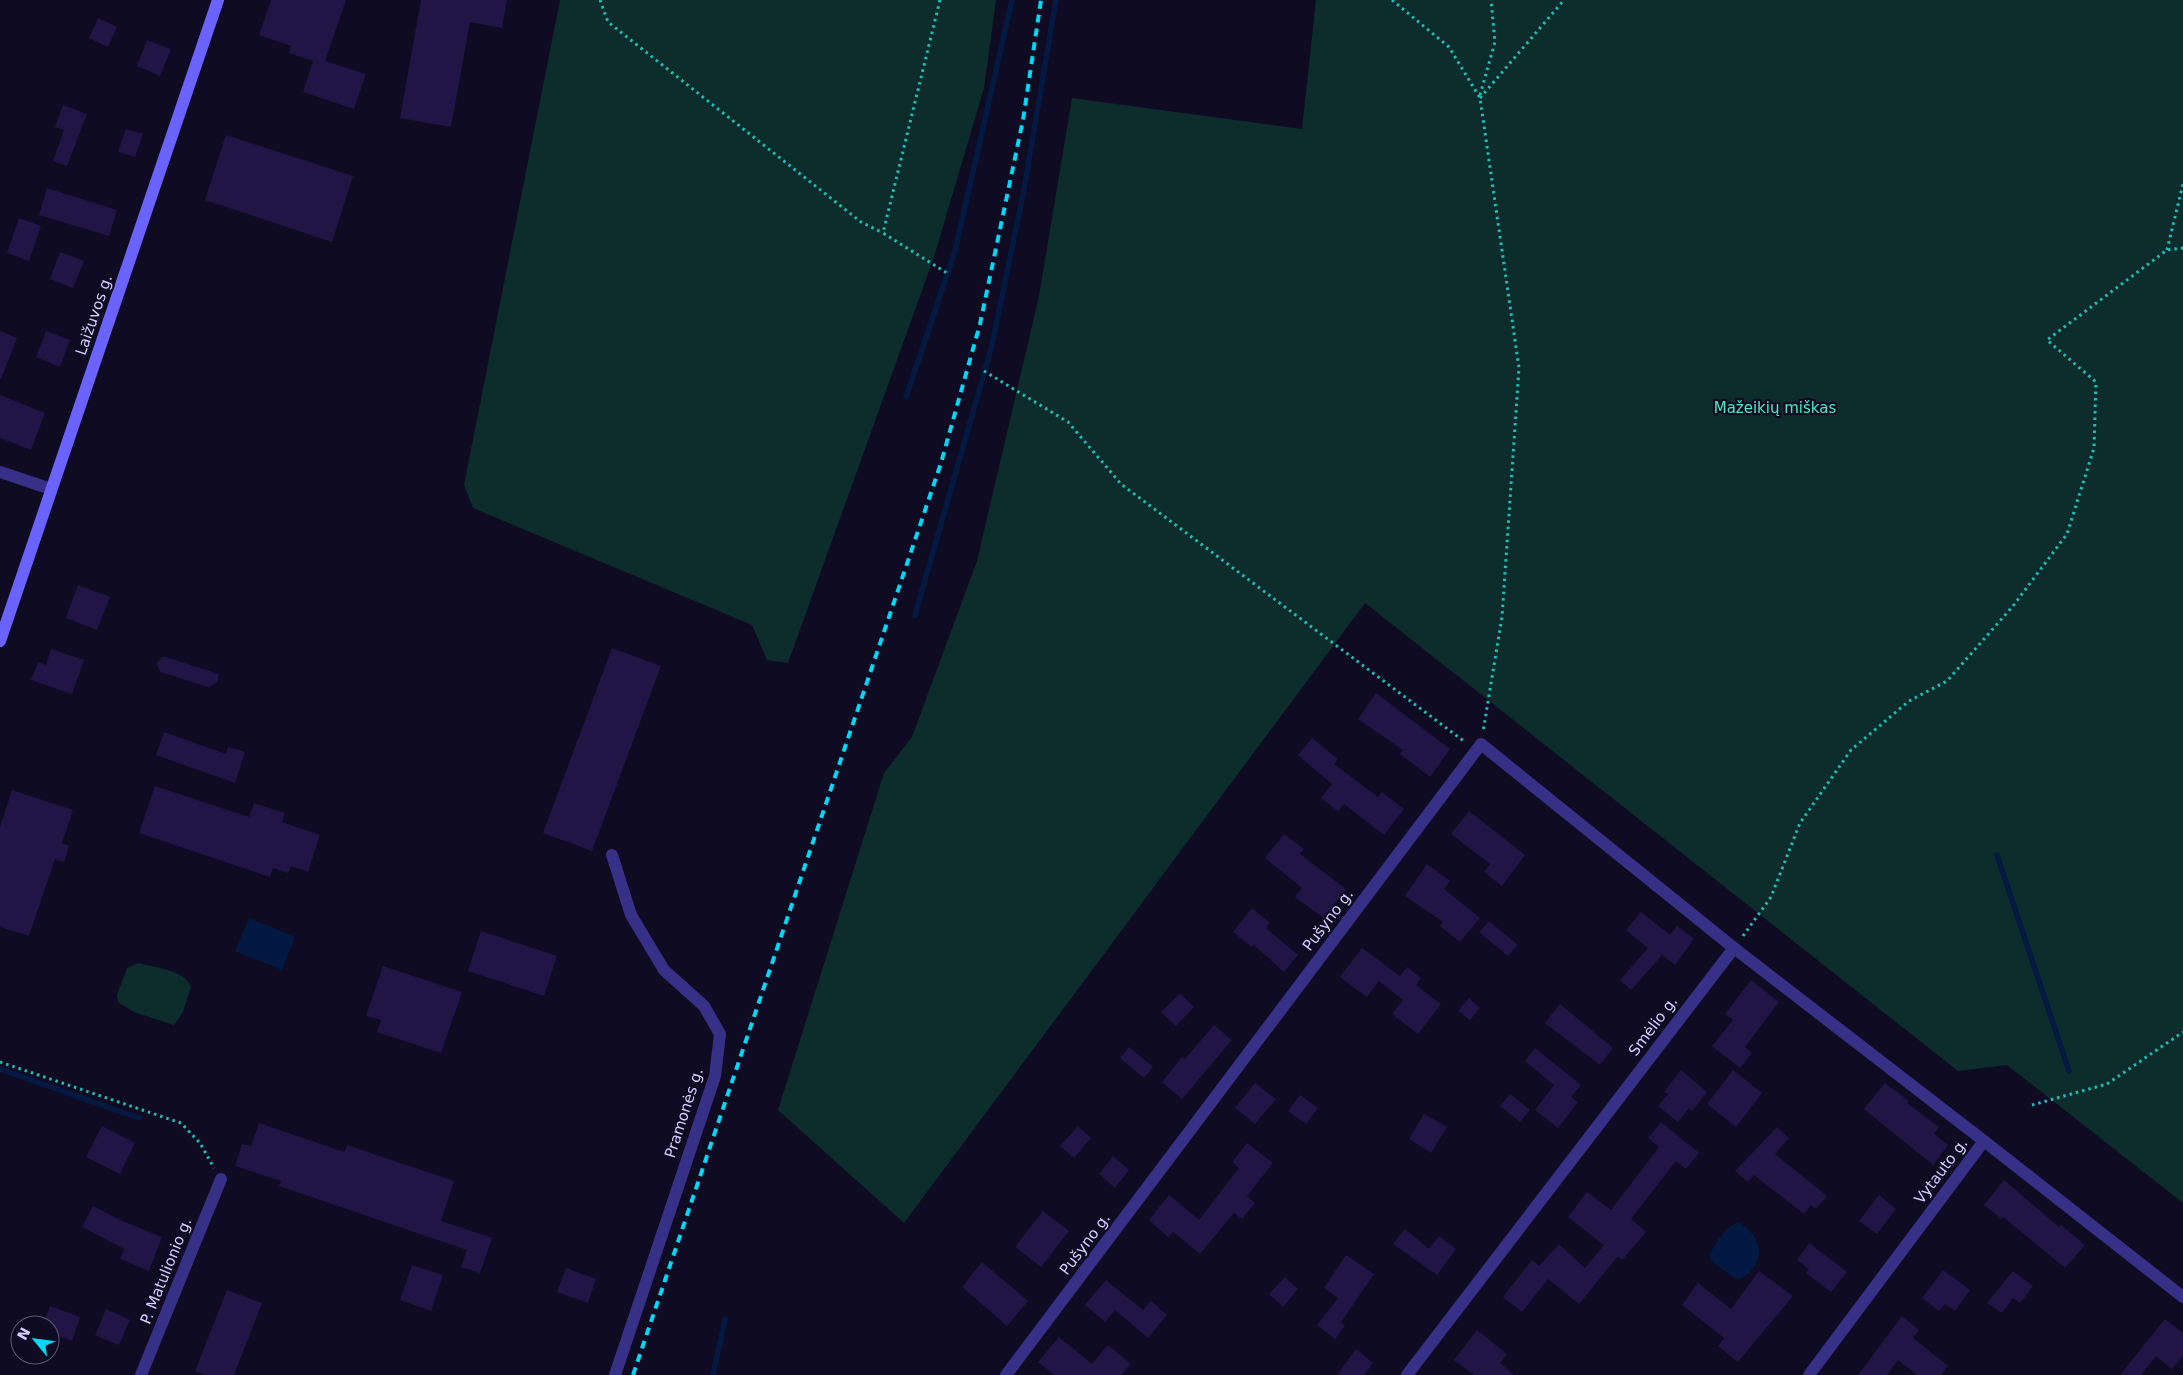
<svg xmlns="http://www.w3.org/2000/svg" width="2183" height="1375" viewBox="0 0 2183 1375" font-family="'DejaVu Sans',sans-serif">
	<rect width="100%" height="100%" fill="#0f0b22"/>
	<g fill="#0d2c2c">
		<path d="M560,0H996L984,88L934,257L788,663L767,660L752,625L473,508L464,485Z"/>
		<path d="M1316,0H2183V1203L2007,1065L1958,1071L1365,603L904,1223L778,1110L884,773L912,737L977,561L1039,296L1072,98L1302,129Z"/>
		<path d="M139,963C155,968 184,969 191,987L183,1012L174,1025L134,1012L118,1002L117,995L127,968Z"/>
	</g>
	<g fill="#041942">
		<path d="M249,918L295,937L282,970L235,951Z"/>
		<path d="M1738,1222C1765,1237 1767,1266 1738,1280L1712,1262L1709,1255C1717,1242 1723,1229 1738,1222Z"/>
	</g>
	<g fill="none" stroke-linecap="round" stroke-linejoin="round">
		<g stroke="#041942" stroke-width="5.5">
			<path d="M906,397L955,251L1012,0"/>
			<path d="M915,615L991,349L1023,195L1056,0"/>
			<path d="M1997,855L2069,1071"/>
			<path d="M0,1069L139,1118"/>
			<path d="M713,1375L725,1319"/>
		</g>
	</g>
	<g fill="#201545">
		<path d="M271,0H346L325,61L366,74L354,109L303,92L313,61L289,53L291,46L259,35Z"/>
		<path d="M421,0H507L502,28L470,22L451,127L400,118Z"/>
		<path d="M98,18L117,27L108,47L89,38Z"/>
		<path d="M147,40L171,49L160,76L137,66Z"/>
		<path d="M63,105L87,114L67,166L53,161L64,130L55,127Z"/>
		<path d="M126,129L143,134L135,157L118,152Z"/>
		<path d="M226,135L353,176L332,242L205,200Z"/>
		<path d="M47,188L117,210L109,236L39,215Z"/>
		<path d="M19,218L41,226L29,261L7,253Z"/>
		<path d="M60,252L84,261L73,288L50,279Z"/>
		<path d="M0,331L17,338L1,379H0Z"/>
		<path d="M46,331L70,340L60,367L36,357Z"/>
		<path d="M0,395L45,413L31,450L0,438Z"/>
		<path d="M78,585L110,597L97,630L66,618Z"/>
		<path d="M612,648L661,666L592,851L543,833Z"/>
		<path d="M51,649L84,660L72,694L31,680L38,662L46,665Z"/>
		<path d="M162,657H166L219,674L217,683L208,687L161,672L158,668L157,663Z"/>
		<path d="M1376,693L1450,749L1430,777L1400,754L1403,750L1358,719Z"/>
		<path d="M164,732L226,754L228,747L245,752L235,783L156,755Z"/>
		<path d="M1312,738L1338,759L1334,764L1378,797L1382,792L1404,809L1384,835L1344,804L1338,811L1321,798L1332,784L1298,755Z"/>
		<path d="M155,786L249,817L254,803L285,813L282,822L320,835L308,872L291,866L288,873L273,868L270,877L139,833Z"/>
		<path d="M12,790L73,810L62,843L69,846L64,862L55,859L29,936L0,927V827Z"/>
		<path d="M1469,811L1525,855L1502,886L1484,872L1490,864L1451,834Z"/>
		<path d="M1284,834L1304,849L1300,854L1346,889L1324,918L1295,897L1302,888L1265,858Z"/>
		<path d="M1427,864L1450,881L1444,889L1480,918L1460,942L1440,926L1443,922L1405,896Z"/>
		<path d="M1252,908L1270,923L1266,928L1298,955L1284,972L1254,945L1252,947L1233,932Z"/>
		<path d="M1641,912L1670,935L1677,926L1694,939L1675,965L1662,955L1631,990L1620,980L1648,948L1626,930Z"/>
		<path d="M1489,921L1518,945L1508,956L1479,932Z"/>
		<path d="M481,931L557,956L544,996L468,971Z"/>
		<path d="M1362,948L1400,976L1407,967L1421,978L1416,985L1441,1004L1418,1034L1392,1014L1403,1000L1379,981L1367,997L1340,977Z"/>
		<path d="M383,966L462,992L441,1053L377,1032L381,1020L366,1016Z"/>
		<path d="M1751,980L1779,1002L1745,1047L1752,1053L1740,1068L1712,1046L1733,1020L1725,1014Z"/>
		<path d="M1180,993L1194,1007L1176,1026L1161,1012Z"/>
		<path d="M1469,998L1480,1008L1470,1020L1458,1011Z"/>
		<path d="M1560,1004L1613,1048L1600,1065L1545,1023Z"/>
		<path d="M1214,1025L1232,1040L1182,1099L1162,1082L1182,1057L1185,1059Z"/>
		<path d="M1129,1047L1153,1067L1144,1078L1120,1058Z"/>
		<path d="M1535,1048L1581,1085L1571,1097L1578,1102L1558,1128L1535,1110L1554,1085L1525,1061Z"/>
		<path d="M1681,1070L1707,1092L1692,1111L1689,1108L1678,1122L1658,1106L1668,1094L1664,1092Z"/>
		<path d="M1733,1070L1762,1093L1736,1127L1707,1104Z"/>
		<path d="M1255,1083L1276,1099L1255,1124L1235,1108Z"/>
		<path d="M1885,1083L1909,1101L1907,1103L1939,1127L1934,1134L1948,1145L1933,1165L1864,1109Z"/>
		<path d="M1510,1094L1530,1110L1520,1122L1500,1106Z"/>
		<path d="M1300,1095L1318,1108L1306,1124L1288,1111Z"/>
		<path d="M1424,1114L1447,1127L1431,1153L1409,1139Z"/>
		<path d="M1661,1122L1699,1153L1686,1169L1676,1161L1631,1219L1646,1232L1622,1260L1618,1256L1579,1304L1548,1279L1522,1312L1503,1297L1532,1260L1539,1266L1559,1244L1585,1268L1604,1245L1568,1217L1587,1192L1611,1210L1659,1147L1648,1138Z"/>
		<path d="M259,1123L344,1152L347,1145L454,1181L441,1221L492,1238L480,1273L461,1267L467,1250L279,1186L281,1181L235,1166L242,1144L251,1146Z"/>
		<path d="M102,1126L135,1143L120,1174L86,1157Z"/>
		<path d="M1078,1126L1091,1138L1074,1158L1060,1146Z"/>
		<path d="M1777,1127L1789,1138L1775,1154L1827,1196L1816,1209L1811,1205L1804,1214L1754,1175L1748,1182L1735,1171Z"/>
		<path d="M1247,1143L1273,1163L1247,1196L1255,1203L1242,1219L1234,1213L1200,1254L1173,1232L1168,1237L1149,1220L1169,1195L1199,1220L1239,1168L1232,1162Z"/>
		<path d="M1113,1156L1129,1170L1115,1188L1099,1174Z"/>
		<path d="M2004,1180L2059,1227L2061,1225L2085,1245L2065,1268L2003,1217L2002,1219L1984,1205Z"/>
		<path d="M1879,1195L1896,1209L1877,1234L1859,1221Z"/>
		<path d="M93,1206L120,1220L162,1237L149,1271L120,1259L124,1249L82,1227Z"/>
		<path d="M1043,1211L1069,1231L1041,1267L1015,1247Z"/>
		<path d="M1405,1229L1429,1249L1439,1236L1456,1249L1437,1275L1393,1244Z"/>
		<path d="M1809,1243L1847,1272L1831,1292L1806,1273L1809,1269L1797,1260Z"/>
		<path d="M1346,1255L1374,1274L1341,1322L1345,1326L1335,1339L1317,1325L1338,1298L1324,1288Z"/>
		<path d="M982,1262L1028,1301L1007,1326L962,1287Z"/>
		<path d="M412,1265L443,1275L431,1311L400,1300Z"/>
		<path d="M566,1268L596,1279L588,1303L557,1292Z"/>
		<path d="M1943,1270L1970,1290L1955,1311L1945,1304L1939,1311L1922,1298Z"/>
		<path d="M1759,1271L1793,1296L1738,1362L1718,1346L1724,1338L1682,1305L1698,1283L1731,1309Z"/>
		<path d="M2013,1271L2033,1286L2020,1303L2013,1298L2002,1313L1987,1303Z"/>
		<path d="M1285,1277L1298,1289L1283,1307L1269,1294Z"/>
		<path d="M1106,1280L1143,1310L1151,1301L1167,1315L1148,1338L1115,1310L1105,1322L1085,1305Z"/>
		<path d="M227,1290L262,1303L234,1375H205L195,1371Z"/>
		<path d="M50,1306L80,1317L72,1341L50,1333V1325H43Z"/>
		<path d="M106,1309L130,1320L119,1345L95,1335Z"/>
		<path d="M1902,1316L1919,1330L1913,1338L1948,1366L1941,1375H1917L1898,1360L1887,1375H1858Z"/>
		<path d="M2165,1319L2183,1333V1356L2172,1369L2156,1356L2141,1375H2120Z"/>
		<path d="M1477,1330L1507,1354L1500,1363L1514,1375H1474L1454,1360Z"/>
		<path d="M1059,1337L1092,1364L1108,1345L1131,1364L1121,1375H1054L1038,1362Z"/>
		<path d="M1356,1349L1373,1363L1364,1375H1337Z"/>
	</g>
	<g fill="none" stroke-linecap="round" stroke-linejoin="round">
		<g stroke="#20beb8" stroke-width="3" stroke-dasharray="2.5 4" stroke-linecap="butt">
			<path d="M600,0L608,22L861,222L883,233"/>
			<path d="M940,0L883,233L947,273"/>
			<path d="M1392,0L1449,47L1480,98L1519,368L1502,617L1483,732"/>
			<path d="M1480,95L1495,42L1491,0"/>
			<path d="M1480,98L1564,0"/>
			<path d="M2167,250L2183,184"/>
			<path d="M984,371L1068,422L1121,484L1465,742"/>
			<path d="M1743,936L1771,897L1800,823L1851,750L1909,701L1947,681L2013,606L2067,534L2094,448L2096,382L2047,340L2167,250L2183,248"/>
			<path d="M0,1062L181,1123L200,1143L214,1168"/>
			<path d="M2032,1105L2107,1084L2183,1032"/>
		</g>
		<g stroke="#363086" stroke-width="12">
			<path d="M0,472L51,489"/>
			<path d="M612,855L631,915L664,970L704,1006L720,1034L715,1076L615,1375"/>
			<path d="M141,1375L221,1179"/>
			<path d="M1006,1375L1481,744L1734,948"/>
			<path d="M1407,1375L1734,948L1984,1141"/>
			<path d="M1809,1375L1984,1141L2183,1297"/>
		</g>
		<path stroke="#6a63ff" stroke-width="12" d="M0,641L218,0"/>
		<path stroke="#00d8f7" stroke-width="4" stroke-dasharray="8 6" stroke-linecap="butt" d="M633,1375L941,463L980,324L1023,120L1041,0"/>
	</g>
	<g text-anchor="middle" stroke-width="4.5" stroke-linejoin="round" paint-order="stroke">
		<g font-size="15" fill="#d3ccff" stroke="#0f0b22">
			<text transform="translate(94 315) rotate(-71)" y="5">Laižuvos g.</text>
			<text transform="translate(1328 920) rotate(-53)" y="5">Pušyno g.</text>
			<text transform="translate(1653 1026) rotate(-53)" y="5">Smėlio g.</text>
			<text transform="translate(684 1113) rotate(-72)" y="5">Pramonės g.</text>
			<text transform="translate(1941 1171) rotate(-53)" y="5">Vytauto g.</text>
			<text transform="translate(1085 1244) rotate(-53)" y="5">Pušyno g.</text>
			<text transform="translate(166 1271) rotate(-68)" y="5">P. Matulionio g.</text>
		</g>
		<g font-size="15" fill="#4becc7" stroke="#0f0b22">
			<text x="1775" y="413">Mažeikių miškas</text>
		</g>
	</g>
	<g transform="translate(35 1340) rotate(299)"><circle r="24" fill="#0f0b22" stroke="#5d587a"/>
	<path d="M0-4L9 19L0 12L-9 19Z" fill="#00d8f7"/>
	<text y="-8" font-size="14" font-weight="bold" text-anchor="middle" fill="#d3ccff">N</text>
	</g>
</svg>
